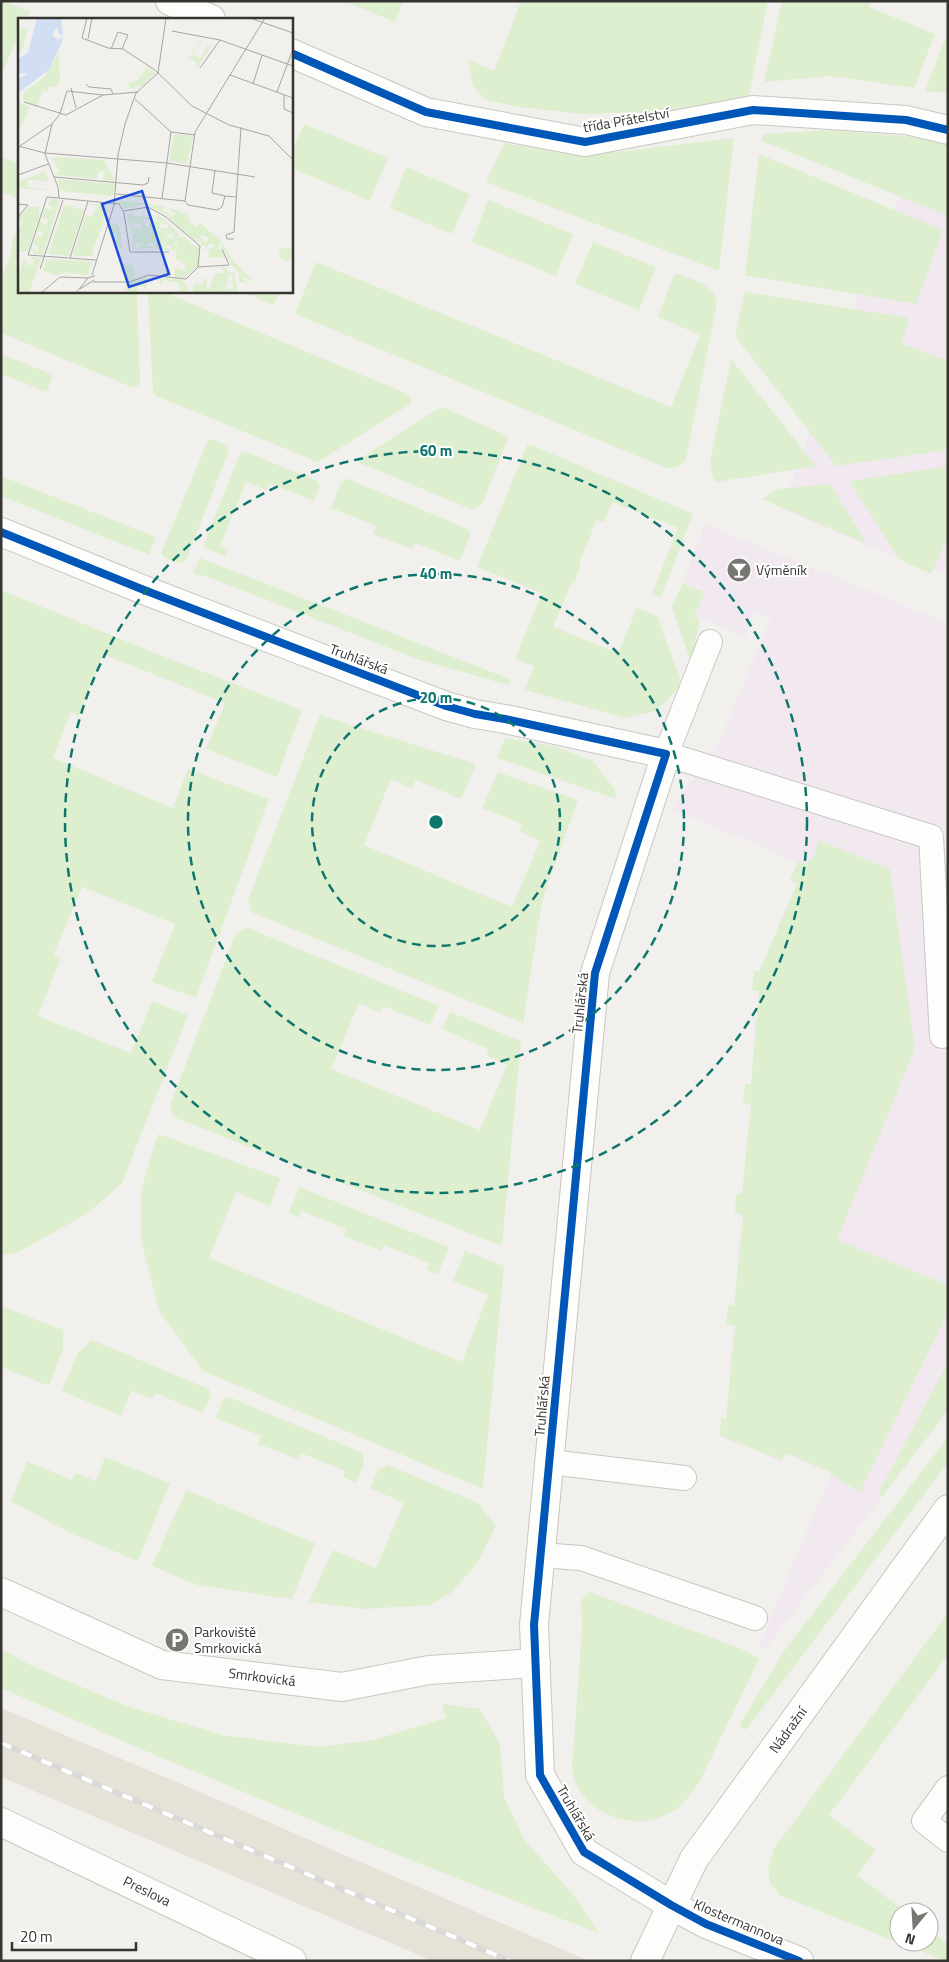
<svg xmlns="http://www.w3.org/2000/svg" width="949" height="1962" viewBox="0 0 949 1962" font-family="'Titillium Web',sans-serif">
	<rect width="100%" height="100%" fill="#f2f0ec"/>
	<g fill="#f1e8f0">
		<path d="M929,139L948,146V574L933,568L932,573L782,509L877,243Z"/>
		<path d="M705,524L948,623V1411L766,1648L759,1646L831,1473L786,1454L782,1462L766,1456V1454L742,1444L741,1446L720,1437L721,1419L734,1421L738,1372L729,1371L730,1353L732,1352L734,1330H741L746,1261L737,1260L738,1242H741L742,1219L749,1220L755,1151L746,1149L750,1109L757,1110L762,1038L754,1037L755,1019H757L786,929L778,925L794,890L801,892L811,868L672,809L721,738L771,618L755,612L745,637L694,616L705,591L683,582Z"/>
	</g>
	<path fill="#e7e2d8" d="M1,1708L188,1787L589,1961H433L1,1777Z"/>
	<g fill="#deefd0">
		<path d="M1,1L30,11L27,19H19V34L1,76Z"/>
		<path d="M344,1H403L395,22Z"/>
		<path d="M521,1H768L749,95L671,112L580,114L512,106L484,99L473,86L468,60L494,71Z"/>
		<path d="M782,1H871L869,7L935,34L914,88L831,76L764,82Z"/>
		<path d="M945,38L948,40V93L925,91Z"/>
		<path d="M304,124L388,158L370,201L291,168V155Z"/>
		<path d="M827,130L928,138L948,145V216L762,141L763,134Z"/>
		<path d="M734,138L719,271L486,182L504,143L558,152H618Z"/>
		<path d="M759,154L943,230L916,304L745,275Z"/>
		<path d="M1,157L19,163V199L1,192Z"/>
		<path d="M406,167L470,194L452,234L390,208Z"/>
		<path d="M488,200L573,234L556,276L472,242Z"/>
		<path d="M19,232V291H137L140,381L138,386L131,387L1,333V280L10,256L14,235Z"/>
		<path d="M593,242L656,267L639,310L575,284Z"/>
		<path d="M316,262L671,407L700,335L658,317L673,277L676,273C692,280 715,284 717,303L686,459C680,467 676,469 666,468L295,314Z"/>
		<path d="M151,291H161L408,394L412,400L410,404L318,462L156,396L153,392L148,296Z"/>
		<path d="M240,291H280L274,305Z"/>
		<path d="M745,292L910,318L901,343L948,361V450L836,466L735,336Z"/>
		<path d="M1,354L49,373L52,376L47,392L1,374Z"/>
		<path d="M731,359L816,466L716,482L713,478L710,462Z"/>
		<path d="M439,408H444L508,436L507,441L482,505L473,510L360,463L359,460L363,457Z"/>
		<path d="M208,440C216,439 223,443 229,448L228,453L187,558L182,563C174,562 168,560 162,555V551Z"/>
		<path d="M527,445L534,446L693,514L661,597L652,594L678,528L612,502L604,522L597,520L579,563L581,565L574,582H572L553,627L618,653L637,608L657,616L680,678L678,689L656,711L625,718L525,690L534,666L515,659L542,593L477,567Z"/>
		<path d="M246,452L315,480L319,483V488L314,501L270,483L266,490L246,482L220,546L228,550L226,557L203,547L238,458L241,453Z"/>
		<path d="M948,466V536L931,574L899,559L849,481Z"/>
		<path d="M1,476L156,537L149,555L1,496Z"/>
		<path d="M345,479H348L466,528L470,532V536L460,561L415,543L412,549L373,534L376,526L331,508L341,483Z"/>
		<path d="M830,484L867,544L762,499L776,489Z"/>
		<path d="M200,558L510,679L508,685L417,659L216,580L193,573Z"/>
		<path d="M683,583L705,592L694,617L700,619L691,663L672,607Z"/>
		<path d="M1,590L155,653L302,710L277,777L206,749L225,703L103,654L79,716L71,712L53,758L173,808L188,769L269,799L196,998L152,982L175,924L82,887L54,954L61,958L38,1016L131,1053L152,1001L188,1015L122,1183L87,1214L16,1253L1,1255Z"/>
		<path d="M320,715L476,764L461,799L416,780L412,788L391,779L364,845L512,907L540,841L519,831L522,824L482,808L498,772L578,800L542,901L523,1023L251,912L248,900Z"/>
		<path d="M505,738L554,746L593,761L615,790L616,799L497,758Z"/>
		<path d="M818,840L890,869L915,1048L837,1240L948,1285V1312L860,1492L830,1474V1472L786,1453L782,1460L720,1436L721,1418H726L735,1326L726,1325L728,1305L734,1306L743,1215L735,1213L736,1194H742L751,1104L743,1103L745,1084H751L759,991L752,990L754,971H759L797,884L790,880L798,861L806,864L815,854Z"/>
		<path d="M248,928L439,1006L430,1025L383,1006L380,1012L359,1003L331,1069L480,1130L507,1065L487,1056L488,1049L442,1029L450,1012L521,1041L502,1246L173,1117L170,1105L236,933Z"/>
		<path d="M158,1134L280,1178L270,1206L236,1192L209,1258L462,1362L488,1295L453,1281L465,1251L504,1266L483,1489L203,1371L159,1311L141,1241V1190Z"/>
		<path d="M299,1187L449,1247L438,1274L426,1270L429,1263L384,1245L382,1251L343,1236L346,1229L301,1211L299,1218L289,1213Z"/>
		<path d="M1,1306L63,1330V1349L49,1386L1,1367Z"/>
		<path d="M92,1340L209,1389L211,1396L203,1413L155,1393L152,1399L131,1391L121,1416L62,1391L78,1353Z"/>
		<path d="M948,1362V1410L881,1498L879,1492Z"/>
		<path d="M229,1397L363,1453L364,1465L356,1483L343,1477L345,1471L301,1453L298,1459L258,1444L261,1436L216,1418L223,1400Z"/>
		<path d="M948,1437V1463L746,1730L739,1726L784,1651Z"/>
		<path d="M105,1457L170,1483L138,1561L70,1533L11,1501L27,1461L72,1480L75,1473L96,1481Z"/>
		<path d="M388,1465L478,1503L496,1526L478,1562L451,1593L430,1605L364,1609L309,1602L333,1550L376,1568L404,1503L370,1488L378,1470Z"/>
		<path d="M186,1490L315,1543L292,1599L197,1585L152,1566Z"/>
		<path d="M590,1592L747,1651L759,1659L700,1781C693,1790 687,1801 678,1808C646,1832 596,1822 577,1786C574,1781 573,1774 572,1768L582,1629L581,1600Z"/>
		<path d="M948,1613V1655L829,1815L876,1850L857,1875L906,1912H899V1942H929V1930L948,1944V1961H945L781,1896L770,1883L768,1870L773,1850Z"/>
		<path d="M1,1649L30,1665L127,1706L222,1735L319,1747L373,1740L446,1718L442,1704L480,1709L500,1744L504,1797L524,1839L575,1897L599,1933C397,1857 198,1775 1,1688Z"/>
	</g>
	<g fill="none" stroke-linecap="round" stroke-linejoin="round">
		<defs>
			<g id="lane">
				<path d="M710,642L666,754L931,837L942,1036"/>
				<path d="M550,1462L684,1478"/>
				<path d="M541,1555L581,1558L755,1618"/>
				<path d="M948,1788L924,1821L948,1840"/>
			</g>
			<g id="street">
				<path d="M170,1L211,19"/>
				<path d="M291,53L426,112L585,142L753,110L906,120L948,130"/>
				<path d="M1,532L144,590L446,706L475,714L505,719L666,754L595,973L534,1625L540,1775L584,1852L671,1905L706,1924L799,1961"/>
				<path d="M1,1592L162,1665L342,1687L429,1670L536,1663"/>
				<path d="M1,1822L292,1961"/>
				<path d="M645,1961L694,1859L948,1509"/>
			</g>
		</defs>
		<use href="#lane" stroke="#c8c7c4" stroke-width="26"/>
		<use href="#street" stroke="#c8c7c4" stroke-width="30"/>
		<use href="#lane" stroke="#fdfdfc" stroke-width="24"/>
		<use href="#street" stroke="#fdfdfc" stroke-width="28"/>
		<defs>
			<path id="rail" d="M1,1743L510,1961"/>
		</defs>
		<use href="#rail" stroke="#d9d9d8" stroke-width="5.5"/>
		<use href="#rail" stroke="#fff" stroke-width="4" stroke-dasharray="11" stroke-linecap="butt"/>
		<defs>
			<g id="cycleway">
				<path d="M291,53L426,112L585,142L753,110L906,120L948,130"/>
				<path d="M1,532L144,590L446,706L475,714L505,719L666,754L595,973L534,1625L540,1775L584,1852L671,1905L706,1924L799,1961"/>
			</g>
		</defs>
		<use href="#cycleway" stroke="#fff" stroke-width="11"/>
		<use href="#cycleway" stroke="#0057b8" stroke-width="8"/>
	</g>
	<g fill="none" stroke="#0f766e" stroke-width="2.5" stroke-dasharray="9 6">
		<circle cx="436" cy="822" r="124"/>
		<circle cx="436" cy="822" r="248"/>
		<circle cx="436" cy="822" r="371"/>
	</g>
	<defs>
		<symbol id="bar-disc" viewBox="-11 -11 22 22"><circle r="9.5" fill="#777672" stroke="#fff"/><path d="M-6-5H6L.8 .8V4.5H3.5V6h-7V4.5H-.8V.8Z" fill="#fff"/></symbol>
		<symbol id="parking-disc" viewBox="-11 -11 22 22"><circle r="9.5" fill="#777672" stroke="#fff"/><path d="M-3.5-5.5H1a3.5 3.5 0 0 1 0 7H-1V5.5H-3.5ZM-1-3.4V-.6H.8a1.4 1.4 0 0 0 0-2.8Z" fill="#fff"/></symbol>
	</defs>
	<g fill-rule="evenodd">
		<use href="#bar-disc" x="725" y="556" width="28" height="28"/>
		<use href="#parking-disc" x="163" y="1626" width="28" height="28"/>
	</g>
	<g text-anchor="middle" stroke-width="4" stroke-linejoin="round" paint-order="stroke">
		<g font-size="14" fill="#353431" stroke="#fff">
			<text transform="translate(626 120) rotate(-10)" y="5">třída Přátelství</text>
			<text transform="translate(359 659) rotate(21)" y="5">Truhlářská</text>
			<text transform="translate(580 1003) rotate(-84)" y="5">Truhlářská</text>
			<text transform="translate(542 1406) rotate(-85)" y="5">Truhlářská</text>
			<text transform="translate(262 1677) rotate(7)" y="5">Smrkovická</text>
			<text transform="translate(788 1730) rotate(-54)" y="5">Nádražní</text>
			<text transform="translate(576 1813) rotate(60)" y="5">Truhlářská</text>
			<text transform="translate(147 1891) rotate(26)" y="5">Preslova</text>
			<text transform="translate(739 1922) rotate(23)" y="5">Klostermannova</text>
		</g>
		<g font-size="14" fill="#353431" stroke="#fff" text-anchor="start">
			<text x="756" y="575">Výměník</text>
			<text x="194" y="1637">Parkoviště<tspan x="194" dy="16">Smrkovická</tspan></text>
		</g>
	</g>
	<g transform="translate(18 18)">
		<rect width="275" height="275" fill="#f2f0ec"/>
		<path d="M10,10L5,30L0,36V11ZM182,23L191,28L195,26L179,50V45L171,39ZM182,25H187L189,30L180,43L181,40L176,36L173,38ZM41,34L42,64L37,69L32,68L30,74L25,72L19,89L8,84L4,80L7,74L27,58ZM130,49L138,55L125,67L112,71L110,65L120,62ZM0,84L12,89L2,110L0,109ZM156,116L175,118L169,146L151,143ZM38,139L86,142L97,163L85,162L87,152L80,154L79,161L37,157L41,153L34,140ZM27,153L33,168L30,163L10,162V169L38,173L0,170V160L3,163ZM39,161L97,166L95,178L43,173ZM33,181L42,182L25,237L15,236L14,230L20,234L21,228L15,227L18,217L24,220L25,214L19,213L22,203L29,207L30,201L23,200L27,189L33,193L34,187H29ZM99,183L135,186L164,194L171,198L170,203L179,209L182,205L201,221L214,241L236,264L222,258L230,265L221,264V255L213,247L202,225L200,230L204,231L199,232H204L207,239L191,240L190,233L197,227L192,226L186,232L188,227L183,228V224L190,223V219L182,218L185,223H181V216L180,224L170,217L169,210V216L158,207L151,198L159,196L149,190L144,191L152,196L151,198L127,186L107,191ZM72,186H81L86,193L85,201L82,202L86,203L74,234L76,238H55L67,197L73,199L80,188L72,187L69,197ZM46,187L66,192L51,238L30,236ZM11,188L21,189V199L10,233L0,235V231H6L0,229V222L5,218H0V212L6,202L1,203L0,200ZM116,193L114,198L139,200L138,195L149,204L137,201H124L129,210L133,204L141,203L150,205L159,213L157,232H146V229L153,231V228H146L148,217L156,222V216H148L150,207L142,205V211L149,210L147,217L145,232L128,230L129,227L138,230V225H133L128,226V231H120L124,226L117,225L120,232L114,231L115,220H119H115L113,211H129L123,210L125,206L113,205V208L122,210H112L109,197ZM94,205L101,206L105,232L98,225L99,216L93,215ZM159,213L162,220L164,218L174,225L172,232L175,226L181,230L180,248L166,260L156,259L157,249L167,253L168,245L163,246V243L158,242ZM261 236a7 7 0 1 1 14 0a7 7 0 1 1-14 0ZM12,239L23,240L11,275H0V258L6,240L10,247H15L16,242ZM28,241L72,243L74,245L69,258L47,254L38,258L25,253ZM104,245L109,248L114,246L117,261L108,263V254H102ZM202,249H209V253L215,254L217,255L219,274H210V270L215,272L214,254L212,258L210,256L209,268L195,262L208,269L209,274L210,275H175V265L186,266L183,260L189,262L188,270L192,271L196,256L207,254ZM129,259L128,271L123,268L118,270L122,274L112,275L107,271V266ZM142,260L165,262L172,275H156L163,271L167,265L160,270L162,265L144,262L146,267L142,266Z" fill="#deefd0" fill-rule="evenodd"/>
		<path d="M19,0H43L45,17L41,16L39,9L34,17L40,22L45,19L44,24L31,52L0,75V62L10,55L0,56V42L10,34Z" fill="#d1def4"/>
		<path fill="none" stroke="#a6a5a1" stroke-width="1" d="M69,0L64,20L90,30L105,31L137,52L174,88L211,107L251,118L275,142M232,0L275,15M154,13L202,22L275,48M70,21L74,0M93,31L100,14L110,17L104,31M182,50L202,22M140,55L148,0M212,57L275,80M68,66L71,69L93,71L95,76M235,66L244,37M53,70L58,90M259,74L275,31M266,77V91L275,95M117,81L153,114M6,84L48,97L85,77L120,74M153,114L177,117M0,128L27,135L149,145L237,159M2,128L34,106M197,152L194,175L207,178M0,157L30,146M36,159L125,167L130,165L131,159M98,176L167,183L170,187L199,192L204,189L207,178L218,179M41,180L40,169L27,136L34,106L42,96L49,73L85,77M144,180L153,114M167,183L177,114L247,0M0,186L10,187L0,199M106,193L130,189L148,199L182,228L180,249M216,221H209L208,217L216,214L223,109M52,240L70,183M78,242L10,237L29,179L101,186L106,195L112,234H151M22,251L45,182M74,257L96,187L100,137L107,106L118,75L140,55M75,264H111L131,257L168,261L180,249L211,247L204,231M62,271L76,262M23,275L42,259L70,260M58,275L70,260L77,258"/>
		<path fill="#1d4ed8" fill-opacity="0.15" stroke="#1d4ed8" stroke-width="2.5" d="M124,173L151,256L111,269L84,186Z"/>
		<rect width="275" height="275" fill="none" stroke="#353431" stroke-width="2.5"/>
	</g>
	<circle cx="436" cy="822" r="8" fill="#0f766e" stroke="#fff" stroke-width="2.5"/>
	<g font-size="15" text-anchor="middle" font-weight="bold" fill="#0f766e" stroke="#fff" stroke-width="4" stroke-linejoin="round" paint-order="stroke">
		<text x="436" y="456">60 m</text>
		<text x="436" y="579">40 m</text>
		<text x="436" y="703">20 m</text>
	</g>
	<rect width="949" height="1962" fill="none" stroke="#353431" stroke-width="5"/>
	<g transform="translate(914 1927) rotate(198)"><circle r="24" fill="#ffffff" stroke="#aeaead"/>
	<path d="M0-4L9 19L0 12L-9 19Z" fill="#777672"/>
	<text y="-8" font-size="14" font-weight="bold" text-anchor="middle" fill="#353431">N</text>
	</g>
	<path d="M12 1942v8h124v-8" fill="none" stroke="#353431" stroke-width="2.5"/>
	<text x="20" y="1942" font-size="15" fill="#353431" stroke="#ffffff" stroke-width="4" paint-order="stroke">20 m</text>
</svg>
